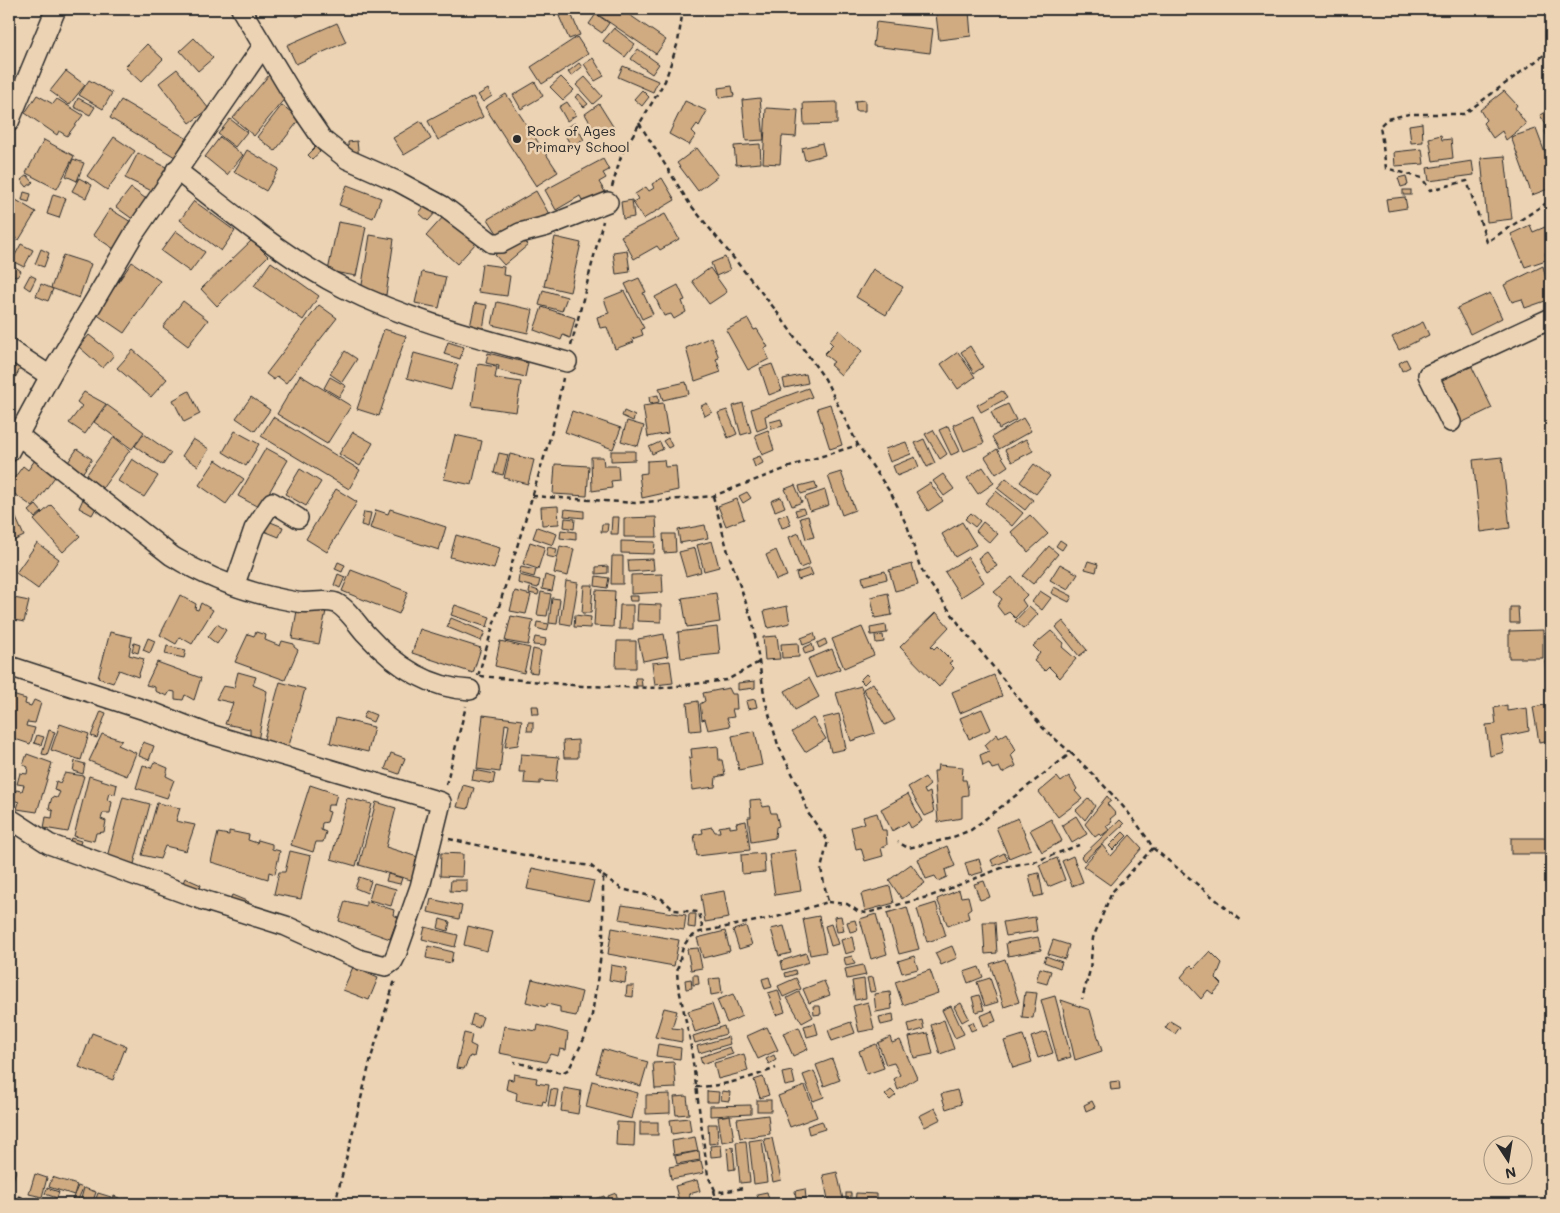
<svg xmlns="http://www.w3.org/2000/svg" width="1560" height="1213" viewBox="0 0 1560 1213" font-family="Mali,sans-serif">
	<rect width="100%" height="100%" fill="#ecd3b4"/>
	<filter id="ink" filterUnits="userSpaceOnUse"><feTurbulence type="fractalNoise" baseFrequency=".02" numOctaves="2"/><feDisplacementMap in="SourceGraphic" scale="10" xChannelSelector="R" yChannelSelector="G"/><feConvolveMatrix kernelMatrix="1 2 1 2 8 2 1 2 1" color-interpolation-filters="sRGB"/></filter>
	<g filter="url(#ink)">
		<g fill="#d0ab82" stroke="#2b2b2b">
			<path d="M292,9H313L297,17Z"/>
			<path d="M365,9H382L371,16Z"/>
			<path d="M596,9H621L666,40L656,54L594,12Z"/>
			<path d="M570,11L580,35L569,39L559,16Z"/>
			<path d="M969,11L971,36L939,40L936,14Z"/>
			<path d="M596,14L609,23L602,33L589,24Z"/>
			<path d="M876,22L933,29L930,53L873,46Z"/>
			<path d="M337,23L346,42L296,64L287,45Z"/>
			<path d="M614,28L635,44L625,57L603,41Z"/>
			<path d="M577,37L588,54L542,84L531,67Z"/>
			<path d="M194,38L213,58L198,71L180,51Z"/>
			<path d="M147,44L163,59L141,82L125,67Z"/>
			<path d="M638,49L659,64L652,74L631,59Z"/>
			<path d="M593,58L604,76L595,81L584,64Z"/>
			<path d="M579,63L582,67L571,76L568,72Z"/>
			<path d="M9,66L14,87L9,88Z"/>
			<path d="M623,66L658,81L653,92L618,77Z"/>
			<path d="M177,69L209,109L190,123L159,83Z"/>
			<path d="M66,71L85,85L69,105L50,91Z"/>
			<path d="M269,75L290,92L254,136L233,118Z"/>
			<path d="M561,77L574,90L563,100L550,87Z"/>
			<path d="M585,77L602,96L593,104L576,85Z"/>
			<path d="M89,80L112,93L103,109L79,95Z"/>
			<path d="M535,82L543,96L521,109L513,95Z"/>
			<path d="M732,86L734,96L719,98L718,88Z"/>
			<path d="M488,89L492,96L483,102L478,95Z"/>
			<path d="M642,90L649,97L642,106L634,99Z"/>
			<path d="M1504,91L1517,105L1515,108L1526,124L1506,140L1502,131L1493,138L1483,123L1486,120L1480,110Z"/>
			<path d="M506,94L558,172L536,186L485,107Z"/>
			<path d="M579,94L588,104L584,107L575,97Z"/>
			<path d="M37,95L53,104L57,99L83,115L67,136L59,131L57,135L25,113Z"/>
			<path d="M473,97L483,117L438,140L428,121Z"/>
			<path d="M78,98L95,107L90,115L74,107Z"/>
			<path d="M760,98L764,140L746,141L742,100Z"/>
			<path d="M121,100L186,138L175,157L110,118Z"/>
			<path d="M865,100V111H856L855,101Z"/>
			<path d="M685,101L707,111L699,126L697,124L692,131L696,135L689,145L669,134Z"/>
			<path d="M567,102L576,115L567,121L559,107Z"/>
			<path d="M837,102V124L804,125L803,103Z"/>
			<path d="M599,104L614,128L599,138L585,114Z"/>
			<path d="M282,105L300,119L275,151L257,137Z"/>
			<path d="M766,108L798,110L796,137L782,136L780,164L763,163Z"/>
			<path d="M1551,108V126L1548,128L1540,115Z"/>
			<path d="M230,119L247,132L235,147L218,134Z"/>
			<path d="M421,121L431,139L404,155L393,138Z"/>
			<path d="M575,123L584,140L571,146L562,129Z"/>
			<path d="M1422,123L1423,142L1411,143L1409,125Z"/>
			<path d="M1536,129L1551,169V188L1532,195L1511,137Z"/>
			<path d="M1551,129V153L1545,131Z"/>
			<path d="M1441,135L1442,140L1451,139L1453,158L1433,161L1429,138Z"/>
			<path d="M114,137L135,151L107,190L87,176Z"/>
			<path d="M220,137L243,155L227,175L205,157Z"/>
			<path d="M44,140L74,156L57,189L26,173Z"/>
			<path d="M357,141L359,159L349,160L348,142Z"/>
			<path d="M822,143L825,155L805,160L802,148Z"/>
			<path d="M760,144L761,163L736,165L734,146Z"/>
			<path d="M316,147L320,152L312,159L308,155Z"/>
			<path d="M697,148L718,176L698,191L677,163Z"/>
			<path d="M1422,149L1424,164L1395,166L1394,152Z"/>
			<path d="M247,150L279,169L266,191L234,172Z"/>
			<path d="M138,153L166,167L154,192L125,178Z"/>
			<path d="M1505,156L1512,219L1487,222L1481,158Z"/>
			<path d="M73,159L84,163L77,181L66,176Z"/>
			<path d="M603,159L609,170L603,173L606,178L599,182L605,192L584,204L580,196L556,210L545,190Z"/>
			<path d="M1472,161L1474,175L1429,181L1427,168Z"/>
			<path d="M27,175L33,182L27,187L21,180Z"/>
			<path d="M1406,176L1408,185L1401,187L1398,178Z"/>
			<path d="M79,178L92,185L86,198L72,191Z"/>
			<path d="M662,178L675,200L643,219L633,202L638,199L635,194L646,187L649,191L654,188L652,184Z"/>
			<path d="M347,185L381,198L373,218L339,205Z"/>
			<path d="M131,188L149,201L134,220L116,207Z"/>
			<rect x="1403" y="190" width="8" height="5"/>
			<path d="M536,191L549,214L502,241L488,219Z"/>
			<path d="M24,192L31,194L29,202L22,200Z"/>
			<path d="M53,194L66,198L59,218L47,214Z"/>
			<path d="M11,197L36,212L19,240L9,234V201Z"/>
			<path d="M1405,197L1407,208L1388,211L1386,199Z"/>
			<path d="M632,200L634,217L623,219L621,202Z"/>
			<path d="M194,201L235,231L221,251L180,220Z"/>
			<path d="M428,202L437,211L428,221L419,213Z"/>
			<path d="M110,209L131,222L114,249L93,235Z"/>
			<path d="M665,214L679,239L660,250L657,246L634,259L621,236Z"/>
			<path d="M444,216L476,243L457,264L426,236Z"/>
			<path d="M338,222L366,227L356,276L328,271Z"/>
			<path d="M1530,225L1533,232L1550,225L1551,250L1545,253L1546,260L1525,267L1511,234Z"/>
			<path d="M176,231L205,252L190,272L161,251Z"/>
			<path d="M370,235L394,239L386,295L361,291Z"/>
			<path d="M519,235L528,245L504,265L495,255Z"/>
			<path d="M9,236L16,240L9,253Z"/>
			<path d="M555,237L581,243L570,292L544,286Z"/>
			<path d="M252,240L268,256L217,306L201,289Z"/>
			<path d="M21,244L33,250L24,267L12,261Z"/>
			<path d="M41,249L49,253L44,267L35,264Z"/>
			<path d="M627,250L630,272L616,274L613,252Z"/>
			<path d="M63,255L91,264L79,298L51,288Z"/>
			<path d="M725,257L730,270L716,276L711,263Z"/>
			<path d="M132,262L160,281L124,333L96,314Z"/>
			<path d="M271,262L319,296L303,320L254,286Z"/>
			<path d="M482,264L504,267L503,275L510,276L507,296L478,292Z"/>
			<path d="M14,266L21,271L17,277L10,273Z"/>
			<path d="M1543,266L1551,299L1525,308L1522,299L1512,302L1504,285Z"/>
			<path d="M710,268L727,292L709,304L692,281Z"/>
			<path d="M873,269L903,287L886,315L856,297Z"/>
			<path d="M422,272L446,277L439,308L415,303Z"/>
			<path d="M30,275L36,278L30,290L24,286Z"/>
			<path d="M639,278L646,292L643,293L653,314L642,319L625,284Z"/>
			<path d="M41,284L53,289L48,301L36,296Z"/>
			<path d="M678,285L685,300L682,301L686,312L674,319L671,314L664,316L655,297Z"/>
			<path d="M543,290L567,297L562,311L539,305Z"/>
			<path d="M624,291L644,328L641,329L643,335L632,339L634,342L615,349L607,327L600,328L597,317L609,313L604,299Z"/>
			<path d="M1490,293L1502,318L1470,334L1457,308Z"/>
			<path d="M183,301L208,320L188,346L163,327Z"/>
			<path d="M497,302L533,310L528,333L492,325Z"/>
			<path d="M475,303L487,305L483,329L470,327Z"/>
			<path d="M319,305L337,318L286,383L277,376L274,380L266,374Z"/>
			<path d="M542,307L575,318L570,338L563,335L561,340L534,330Z"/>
			<path d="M748,319L754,330L757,329L768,347L764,348L769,359L748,370L726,330Z"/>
			<path d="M1423,322L1429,335L1399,350L1392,337Z"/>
			<path d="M384,329L406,336L379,416L357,409Z"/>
			<path d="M839,330L862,351L841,375L830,365L834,362L824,354L833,345L829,341Z"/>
			<path d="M89,335L114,355L103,368L79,347Z"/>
			<path d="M711,337L719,358L716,359L721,372L695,381L686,348Z"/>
			<path d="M448,342L464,347L460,359L444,354Z"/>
			<path d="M970,346L983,367L974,373L961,352Z"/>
			<path d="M133,350L167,379L151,397L117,368Z"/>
			<path d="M345,351L357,359L342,382L330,374Z"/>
			<path d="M958,352L975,377L958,389L941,364Z"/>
			<path d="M414,353L458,365L451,390L407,378Z"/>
			<path d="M488,353L528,363L525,377L498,370L499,366L486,363Z"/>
			<path d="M1406,359L1410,367L1402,371L1399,363Z"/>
			<path d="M9,360L21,367L9,389Z"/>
			<path d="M1470,363L1492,408L1461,423L1439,378Z"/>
			<path d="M478,364L497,367L495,378L521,382L516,412L472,406Z"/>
			<path d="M772,364L782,390L769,395L760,368Z"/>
			<path d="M806,374L808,383L785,388L783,379Z"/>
			<path d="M300,375L351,406L327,444L277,414Z"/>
			<path d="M330,377L346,386L339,397L324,388Z"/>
			<path d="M686,382L689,394L663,400L659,388Z"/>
			<path d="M808,388L812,397L765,416L767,427L757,431L751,409Z"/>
			<path d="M189,391L200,414L184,422L173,400Z"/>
			<path d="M1002,391L1007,398L981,412L977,405Z"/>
			<path d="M84,392L106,404L85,434L69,423L82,406L77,402Z"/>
			<path d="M658,395L659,402L650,404L649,397Z"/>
			<path d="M251,397L270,410L255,431L236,418Z"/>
			<path d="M663,403L668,433L648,437L643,406Z"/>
			<path d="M707,403L712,412L705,416L701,406Z"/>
			<path d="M743,403L751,432L741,435L733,406Z"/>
			<path d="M830,404L842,445L830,449L817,408Z"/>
			<path d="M1008,404L1016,420L999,429L991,412Z"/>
			<path d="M107,405L144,432L132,449L94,422Z"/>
			<path d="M727,410L737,434L728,438L718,413Z"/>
			<path d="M572,411L621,428L613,449L565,432Z"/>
			<path d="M624,411L635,416L633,421L622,416Z"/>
			<path d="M973,416L984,443L964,451L953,425Z"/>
			<path d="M273,417L360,470L349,489L261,436Z"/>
			<path d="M1023,418L1031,431L999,449L992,437Z"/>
			<path d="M781,419L783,426L771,429L770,422Z"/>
			<path d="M627,421L644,426L638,446L621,441Z"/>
			<path d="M948,426L960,451L951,455L939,430Z"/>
			<path d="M768,430L774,450L762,455L755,435Z"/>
			<path d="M933,430L947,454L940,459L925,434Z"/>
			<path d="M235,431L259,444L246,466L223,452Z"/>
			<path d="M353,432L373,443L360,466L339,454Z"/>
			<path d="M144,434L171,453L163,465L135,446Z"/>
			<path d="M455,435L482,441L472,485L444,479Z"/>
			<path d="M114,437L130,450L99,493L82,481Z"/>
			<path d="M668,438L672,446L668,448L663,441Z"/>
			<path d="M193,439L209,449L198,466L182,456Z"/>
			<path d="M924,439L935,463L927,467L915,443Z"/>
			<path d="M1026,439L1033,451L1012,462L1005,450Z"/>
			<path d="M660,442L663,449L652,454L649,447Z"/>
			<path d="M906,442L911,454L890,462L885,449Z"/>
			<path d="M266,448L288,460L260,508L238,496Z"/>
			<path d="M77,449L92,459L79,478L64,468Z"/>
			<path d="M997,449L1008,466L996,474L985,457Z"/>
			<path d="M611,451H635V460L611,461Z"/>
			<path d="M499,453L508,455L503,475L494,473Z"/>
			<path d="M510,454L534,460L528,484L504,478Z"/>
			<path d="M760,456L763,463L755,467L752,459Z"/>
			<path d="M591,457H603L604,466H618L619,480L611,481L612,488L592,491Z"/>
			<path d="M915,457L919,467L897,476L893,466Z"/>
			<path d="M1502,457L1510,528L1481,532L1473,460Z"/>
			<path d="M132,459L158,476L144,497L118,481Z"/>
			<path d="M35,460L57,474L33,507L9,490V485L23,466L28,470Z"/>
			<path d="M216,460L244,479L226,504L199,485Z"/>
			<path d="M664,460L665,467L676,466L678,490L642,498L639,474L647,473V461Z"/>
			<path d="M555,464L589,466L587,496L553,494Z"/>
			<path d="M1034,464L1050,476L1036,494L1020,482Z"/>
			<path d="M983,467L994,483L978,494L967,478Z"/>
			<path d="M300,469L321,482L306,506L285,494Z"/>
			<path d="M841,472L855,510L842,515L828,476Z"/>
			<path d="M943,474L954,489L944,496L933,481Z"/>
			<path d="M1006,478L1033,500L1025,510L997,488Z"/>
			<path d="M815,482L817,489L801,494L799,486Z"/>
			<path d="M930,483L943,501L928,511L916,492Z"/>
			<path d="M795,485L802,502L792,506L785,489Z"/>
			<path d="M336,489L357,502L327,552L306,539Z"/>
			<path d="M825,490L829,505L810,511L805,497Z"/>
			<path d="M996,491L1023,513L1012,526L985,503Z"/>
			<path d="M747,492L751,498L743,503L739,496Z"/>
			<path d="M781,497L785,507L775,511L771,501Z"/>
			<path d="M83,499L97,506L92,515L79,508Z"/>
			<path d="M737,499L744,519L726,526L718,506Z"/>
			<path d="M36,505L42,512L35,518L29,511Z"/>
			<path d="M51,505L80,536L63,552L34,520Z"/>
			<path d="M558,506L559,524L542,525L541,507Z"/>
			<path d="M803,508L805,513L797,516L795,510Z"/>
			<path d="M12,509L24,536L9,543V511Z"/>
			<path d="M390,509L446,527L439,550L370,528L376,510L388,514Z"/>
			<path d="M565,509L584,511V518L564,516Z"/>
			<path d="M364,512L371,513L368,527L361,525Z"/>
			<path d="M971,513L980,521L975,527L965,519Z"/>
			<path d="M787,514L791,525L782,528L778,517Z"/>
			<path d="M1030,515L1048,534L1028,552L1011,532Z"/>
			<path d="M808,516L814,537L806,539L800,518Z"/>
			<path d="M612,517H619L618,534H611Z"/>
			<path d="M656,517L657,537H624V518Z"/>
			<path d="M565,518L575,519L574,529L564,527Z"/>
			<path d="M268,521L283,527L279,537L264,531Z"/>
			<path d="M962,522L976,545L955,557L942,534Z"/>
			<path d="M983,522L998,534L990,543L976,531Z"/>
			<path d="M602,524H608L607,532H601Z"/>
			<path d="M705,525L708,538L680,543L678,530Z"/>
			<path d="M537,527L557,534L553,545L533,538Z"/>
			<path d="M561,530L576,532V540L560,538Z"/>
			<path d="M799,533L810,564L800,568L789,537Z"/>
			<path d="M663,534H675L676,552L664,553Z"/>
			<path d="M456,535L500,548L494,569L450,557Z"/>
			<path d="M1060,540L1066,544L1062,550L1056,546Z"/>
			<path d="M621,541L655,542L654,554L621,553Z"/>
			<path d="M712,541L719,567L704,571L697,545Z"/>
			<path d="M530,542L545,547L538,569L523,564Z"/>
			<path d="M37,543L59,559L38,589L16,573Z"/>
			<path d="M560,546L574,549L568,576L554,573Z"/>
			<path d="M1049,546L1058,554L1033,584L1023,576Z"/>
			<path d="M548,547L557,549L555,558L546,556Z"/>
			<path d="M695,548L701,572L686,576L679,552Z"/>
			<path d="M776,550L787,576L776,580L766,555Z"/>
			<path d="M987,552L997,566L987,572L978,558Z"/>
			<path d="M612,556H623V584H611Z"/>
			<path d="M968,557L984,582L961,597L945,572Z"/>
			<path d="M653,559L654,570L629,572L628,560Z"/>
			<path d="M1088,561L1098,564L1096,572L1085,569Z"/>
			<path d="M338,562L345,565L342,572L335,569Z"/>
			<path d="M912,564L918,585L895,591L889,570Z"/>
			<path d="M1060,564L1078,574L1068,590L1050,580Z"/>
			<path d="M608,566V573L596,574V567Z"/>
			<path d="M521,567L536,570L534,577L519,573Z"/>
			<path d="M810,568L813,575L798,580L796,573Z"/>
			<path d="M351,570L408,592L399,614L342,591Z"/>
			<path d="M885,571L887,579L864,585L862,577Z"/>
			<path d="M338,574L345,577L340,588L334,585Z"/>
			<path d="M662,574L663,592L631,594V575Z"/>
			<path d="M519,575L540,580L538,588L518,583Z"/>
			<path d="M545,575L555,578L552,591L542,589Z"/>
			<path d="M596,576L609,578L607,588L595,586Z"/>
			<path d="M1012,577L1027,595L1022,600L1026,606L1015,618L1009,612L1004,615L997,606L1002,599L994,592Z"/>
			<path d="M566,581L578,583L571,625L560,623Z"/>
			<path d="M584,585H593L591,613H582Z"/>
			<path d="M1054,587L1072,596L1069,602L1051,593Z"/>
			<path d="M530,588L539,591L538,595L529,593Z"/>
			<path d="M596,590L615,591L613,627L594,626Z"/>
			<path d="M515,591L531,595L526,614L510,611Z"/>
			<path d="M1040,591L1051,598L1042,610L1032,602Z"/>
			<path d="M541,592L551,594L547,616L537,615Z"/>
			<path d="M716,593L720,622L687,627L682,598Z"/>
			<path d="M888,593L892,615L875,618L871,597Z"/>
			<path d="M180,595L196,604L195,609L198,610L201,603L213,610L192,644L180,637L176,644L160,635Z"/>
			<path d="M629,596H638V601H630Z"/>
			<path d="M9,597L29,601L24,622L9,619Z"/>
			<path d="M552,598L560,599L557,624L549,623Z"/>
			<path d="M638,604L661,605V622L637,621Z"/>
			<path d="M298,605L326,611L319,644L292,639Z"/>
			<path d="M455,605L490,617L487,627L451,615Z"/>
			<path d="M620,605H633V629H619Z"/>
			<path d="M787,606L790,623L768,628L764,611Z"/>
			<path d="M1029,606L1038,614L1024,629L1015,621Z"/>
			<path d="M1510,607H1518L1519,623H1510Z"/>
			<path d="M936,612L949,627L931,646L934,649L937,646L952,661L949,663L954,668L939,687L900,647Z"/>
			<path d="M575,615L591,617L590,628L574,627Z"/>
			<path d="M511,616L533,620L528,645L505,641Z"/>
			<path d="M451,618L485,632L481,641L447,627Z"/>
			<path d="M1063,621L1087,650L1079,656L1056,627Z"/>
			<path d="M537,622L549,624L547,631L536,628Z"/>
			<path d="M217,624L226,630L217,644L208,637Z"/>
			<path d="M886,625L887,633L871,635L870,628Z"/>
			<path d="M717,627L720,654L681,658L678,632Z"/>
			<path d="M862,627L874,655L844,668L832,639Z"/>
			<path d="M420,629L481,648L473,673L412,653Z"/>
			<path d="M1543,630V658H1509V631Z"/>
			<path d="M1051,631L1064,643L1062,647L1076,659L1060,678L1049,667L1045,671L1034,661L1040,653L1033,646Z"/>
			<path d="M110,632L132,637L129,655L144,659L138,677L119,670L113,683L98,678Z"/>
			<path d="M256,632L266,635L265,640L280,646L282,641L294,644V647L298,650L285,680L235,662L248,634L254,636Z"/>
			<path d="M814,633L816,640L803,645L801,638Z"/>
			<path d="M1550,633L1551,657H1547Z"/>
			<path d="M664,634L668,656L643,661L638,639Z"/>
			<path d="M883,635L884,642L876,643L875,636Z"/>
			<path d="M777,636L780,659L765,660L763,637Z"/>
			<path d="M535,637L546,639L545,646L533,645Z"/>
			<path d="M148,638L155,641L150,653L143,650Z"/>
			<path d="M825,639L827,644L819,648L817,643Z"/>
			<path d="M500,641L530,648L524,673L495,666Z"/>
			<path d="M617,641H636V668H616Z"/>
			<path d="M134,643L140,645L138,653L132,651Z"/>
			<path d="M798,643L799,657L782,658L781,644Z"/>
			<path d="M812,644L814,651L805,654L803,648Z"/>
			<path d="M167,646L186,650L184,658L165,654Z"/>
			<path d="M533,649L541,651L537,673L529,672Z"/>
			<path d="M832,649L840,669L816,678L808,659Z"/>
			<path d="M1545,660H1551V679H1546Z"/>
			<path d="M670,661L673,683L655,685L652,663Z"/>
			<path d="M157,662L201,678L194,700L185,695L183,700L175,699V692L170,691L167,696L155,691V687L146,685Z"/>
			<path d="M238,672L256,677L253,685L267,691L258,741L250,740V729L225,724L233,703L216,699L223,686L234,688Z"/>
			<path d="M866,674L870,678L864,684L860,680Z"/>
			<path d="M994,675L1002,696L960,713L952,692Z"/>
			<path d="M635,678H641L642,686H636Z"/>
			<path d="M809,678L819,697L795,710L785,691Z"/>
			<path d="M755,681V688L738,690V683Z"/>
			<path d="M280,682L305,689L288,749L263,742Z"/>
			<path d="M873,683L895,720L885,725L863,689Z"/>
			<path d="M861,686L875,733L851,741L836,693Z"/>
			<path d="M729,688L732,694H736L737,709H732L734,717L727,718L730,726L708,730L705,719L702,720L700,704L705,701L703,693Z"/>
			<path d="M12,695L26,699L25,704L31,706L34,700L41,703L35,723L27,722L26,726L35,728L30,744L9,737V705Z"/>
			<path d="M755,699L757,707L748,709L746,701Z"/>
			<path d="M698,701L701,730L690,731L687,703Z"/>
			<path d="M1551,704V740L1539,742L1533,707Z"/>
			<path d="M1507,705V711L1527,708L1529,731L1501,737L1504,752L1490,756L1486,725L1496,724L1494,708Z"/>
			<path d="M531,706H538L539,714H532Z"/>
			<path d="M982,709L991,729L969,739L960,718Z"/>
			<path d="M101,711L106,713L97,738L91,736Z"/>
			<path d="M366,711L376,715L373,722L363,718Z"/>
			<path d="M839,714L846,749L831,752L823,718Z"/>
			<path d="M483,715L522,720L518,745L505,747L509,725L505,724L500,772L477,769Z"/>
			<path d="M336,718L374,727L368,752L330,743Z"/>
			<path d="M813,718L826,739L805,752L792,732Z"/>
			<path d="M528,722H533V731H527Z"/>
			<path d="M60,724L89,734L81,760L51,750Z"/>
			<path d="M49,730L55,732L47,755L42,754Z"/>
			<path d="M755,731L762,765L739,770L732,736Z"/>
			<path d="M1007,733L1016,750L1011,755L1016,766L1002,773L999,767L992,769L989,763L983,766L980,755L989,751L985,745L997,734L999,738Z"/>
			<path d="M102,734L122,740L118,745L136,753L127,776L89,761Z"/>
			<path d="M37,735L44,737L41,745L34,743Z"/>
			<path d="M578,740V758H564L563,741Z"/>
			<path d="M143,742L154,746L149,760L139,756Z"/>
			<path d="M718,746L719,760H722L725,775L716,777L715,787L692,790L689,758H692L691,749Z"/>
			<path d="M391,753L405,758L399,774L385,769Z"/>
			<path d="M27,754L52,763L37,812L17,809L19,802L13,800L16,790L22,791L24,785L17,784L20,773L27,774L28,767L23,765Z"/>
			<path d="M521,754L559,757L556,782L540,781V784L524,783L525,772H519Z"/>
			<path d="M75,761L85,764L83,774L73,771Z"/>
			<path d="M154,762L168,768L166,776L174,780L167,798L136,788L143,765L151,768Z"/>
			<path d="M938,765L963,767L962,780H966L968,790V795L962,796V818L938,822L934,771H937Z"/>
			<path d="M474,770L495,774L493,784L472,780Z"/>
			<path d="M65,773L84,776L68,832L44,828L46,817L52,818L53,811L49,808L52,797L57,798L60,792L54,790L56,781L60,783Z"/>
			<path d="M89,776L117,785L115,794L109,793L107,800L112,802L110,813H103L101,819L106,821L104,832L96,833L94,841L74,836Z"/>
			<path d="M1069,776L1077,789L1075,791L1082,799L1058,817L1039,792L1057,777L1061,782Z"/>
			<path d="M925,777L930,785L924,790L926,794L930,792L934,812L925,816L908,787Z"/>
			<path d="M310,785L337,794L334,805H328L327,811L330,812L327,822L322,823L321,830L326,832L323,842H316L313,852L291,845Z"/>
			<path d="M463,785L474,788L468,809L457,807Z"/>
			<path d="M908,794L922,821L911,828L908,822L892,831L881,809Z"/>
			<path d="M1107,796L1111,801L1107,804L1116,814L1110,819L1112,822L1106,826L1109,830L1101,836L1099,834L1095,837L1085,824Z"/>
			<path d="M123,797L150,804L134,864L107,857Z"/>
			<path d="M347,798L372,804L356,866L331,859Z"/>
			<path d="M1089,798L1095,806L1085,820L1076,810Z"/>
			<path d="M761,799L763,807L769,806L771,813H776L779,826L776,827L775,838L751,842L748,817H751L750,800Z"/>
			<path d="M376,802L396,808L386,847L424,859L418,882L359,865Z"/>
			<path d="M157,803L180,808L176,821L195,825L186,851L165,846L160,859L142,855Z"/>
			<path d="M877,813L882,830H886L887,845L881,848L883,856L865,861L861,848L856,849L851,827L865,823L863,817Z"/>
			<path d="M1076,816L1087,834L1072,843L1062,825Z"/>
			<path d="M1018,818L1031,849L1009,858L996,827Z"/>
			<path d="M1051,819L1062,841L1042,852L1030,830Z"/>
			<path d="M1120,820L1124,824L1084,861L1081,857Z"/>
			<path d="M746,821L750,850L697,856L694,835L703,833L702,829L712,827L715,832H720L719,827L730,825V828L737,827L736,823Z"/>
			<path d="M229,831L249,835L248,840L257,843L258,840L272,844V849L280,851L275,874L269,872L268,879L211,862L218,833L229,835Z"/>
			<path d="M1123,832L1127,836L1113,850L1109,846Z"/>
			<path d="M1130,835L1142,848L1110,885L1083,866L1102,845L1111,856Z"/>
			<path d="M71,838L81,841L79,847L69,844Z"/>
			<rect x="1511" y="838" width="40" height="16"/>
			<path d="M947,846L955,866L945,870L947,877L938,881L935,876L926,879L918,859Z"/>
			<path d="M795,850L801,891L775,895L769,854Z"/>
			<path d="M290,851L311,856L301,899L274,894L279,872H285Z"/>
			<path d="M441,853L463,854L462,877L440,876Z"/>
			<path d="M764,853L765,872L742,874L741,855Z"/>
			<path d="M1004,853L1008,860L994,866L991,860Z"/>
			<path d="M1073,856L1083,882L1072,886L1062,861Z"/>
			<path d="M1057,858L1065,880L1048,887L1039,865Z"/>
			<path d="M979,859L983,872L969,876L965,863Z"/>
			<path d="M911,864L925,883L902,899L889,880Z"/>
			<path d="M532,868L594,881L589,901L527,889Z"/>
			<path d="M1039,873L1043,895L1034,897L1029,875Z"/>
			<path d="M388,874L402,878L400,884L386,881Z"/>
			<path d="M359,877L371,881L367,893L355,888Z"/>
			<path d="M185,878L201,885L199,892L182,885Z"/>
			<path d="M451,880H467V892L450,891Z"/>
			<path d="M984,881L990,897L980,900L974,884Z"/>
			<path d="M374,883L396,889L391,906L369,900Z"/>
			<path d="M890,886L894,903L865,911L861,894Z"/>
			<path d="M959,890L961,897L968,896L971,908L967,911L969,918L948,926L937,899Z"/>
			<path d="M724,891L729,918L705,922L701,895Z"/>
			<path d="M232,895L249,902L246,909L229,901Z"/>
			<path d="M431,899L462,906L459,919L428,912Z"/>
			<path d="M345,901L366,906V901L394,910L393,915L398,917L390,939L339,921Z"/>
			<path d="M936,903L946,936L927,942L917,909Z"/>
			<path d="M622,905L686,915L684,930L619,919Z"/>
			<path d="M907,907L919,949L899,954L887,913Z"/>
			<path d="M689,914H696L695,928L688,927Z"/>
			<path d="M876,914L887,954L871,959L860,919Z"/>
			<path d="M819,916L826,952L810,955L803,919Z"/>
			<path d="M841,916L844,931L837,932L834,917Z"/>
			<path d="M1035,917L1037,931L1006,936L1003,922Z"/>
			<path d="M440,919L450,922L448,931L438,928Z"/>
			<path d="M855,920L858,930L850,932L847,922Z"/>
			<path d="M983,922H995L997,953L985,954Z"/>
			<path d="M831,924L838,944L831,946L825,926Z"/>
			<path d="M468,926L492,932L487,951L464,945Z"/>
			<path d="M746,926L752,945L739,949L733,930Z"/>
			<path d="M784,926L791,953L779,956L771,929Z"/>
			<path d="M425,927L458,935L455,947L422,939Z"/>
			<path d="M612,928L679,940L674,966L608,954Z"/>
			<path d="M725,931L730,951L703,958L697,938Z"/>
			<path d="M852,937L855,951L845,954L841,940Z"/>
			<path d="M1038,937L1041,950L1008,956L1006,943Z"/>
			<path d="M1053,940L1069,945L1065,959L1048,954Z"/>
			<path d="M428,946L453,952L451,963L426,958Z"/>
			<path d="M952,946L957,958L941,965L935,953Z"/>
			<path d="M698,948L702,968L691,970L687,949Z"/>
			<path d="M1210,951L1222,963L1216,978L1222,984L1213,994L1208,990L1201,999L1181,977L1191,965L1194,968Z"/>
			<path d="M806,953L809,962L783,970L781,961Z"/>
			<path d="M852,956L855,964L846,966L844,958Z"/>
			<path d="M914,956L918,969L902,973L898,961Z"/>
			<path d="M1046,956L1062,962L1060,968L1044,962Z"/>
			<path d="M1005,959L1019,1002L1004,1007L990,964Z"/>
			<path d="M611,965L627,968L625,983L609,980Z"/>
			<path d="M863,965L866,975L847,979L845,969Z"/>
			<path d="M353,967L378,978L369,1000L343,990Z"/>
			<path d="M979,967L983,977L968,983L964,972Z"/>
			<path d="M1040,968L1051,971L1047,984L1036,981Z"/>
			<path d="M795,970L796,974L786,977L785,973Z"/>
			<path d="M930,970L938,993L903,1005L895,982Z"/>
			<path d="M693,975H698L699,984L693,985Z"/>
			<path d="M769,977L772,987L765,989L762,979Z"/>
			<path d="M873,977L876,991L870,992L867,978Z"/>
			<path d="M720,978L722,993L711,995L709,979Z"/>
			<path d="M796,978L801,989L783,997L778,986Z"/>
			<path d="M990,978L998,1002L985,1006L977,982Z"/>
			<path d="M532,979L582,992L576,1016L560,1013V1007L547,1004L546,1007L526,1002Z"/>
			<path d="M691,979L692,988L686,989L685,980Z"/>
			<path d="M864,979L866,998L855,1000L852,981Z"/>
			<path d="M824,981L830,995L809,1003L803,989Z"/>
			<path d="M627,986H634L633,997L626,996Z"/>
			<path d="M778,990L785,1012L776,1015L768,993Z"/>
			<path d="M799,992L813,1017L802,1023L787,998Z"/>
			<path d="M890,992L892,1009L876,1012L874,994Z"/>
			<path d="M1025,992L1037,993L1033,1018L1022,1017Z"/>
			<path d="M733,994L742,1016L727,1023L717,1000Z"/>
			<path d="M979,995L984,1010L976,1012L972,997Z"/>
			<path d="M1055,996L1071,1057L1058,1061L1041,1000Z"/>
			<path d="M1061,1000L1090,1010L1102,1051L1075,1060Z"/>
			<path d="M868,1002L874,1029L859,1032L853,1006Z"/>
			<path d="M961,1003L969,1018L962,1022L954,1007Z"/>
			<path d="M712,1004L719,1024L695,1032L688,1011Z"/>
			<path d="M813,1006H820L821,1014L814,1015Z"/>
			<path d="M951,1006L964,1034L955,1038L942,1010Z"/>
			<path d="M664,1008L677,1011L672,1028L682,1029V1042L655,1037Z"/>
			<path d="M992,1011L996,1021L984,1026L980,1016Z"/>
			<path d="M473,1014L483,1017L479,1028L470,1025Z"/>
			<path d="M893,1014L894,1022L881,1025L879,1017Z"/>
			<path d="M922,1020L924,1029L910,1033L908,1024Z"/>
			<path d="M944,1020L954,1049L940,1054L931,1025Z"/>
			<path d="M1170,1021L1180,1027L1175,1034L1165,1028Z"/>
			<path d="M851,1022L855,1033L832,1041L828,1030Z"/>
			<path d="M973,1022L976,1029L971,1031L968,1024Z"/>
			<path d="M815,1023L818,1034L807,1037L804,1026Z"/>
			<path d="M538,1025L568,1033L566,1050L560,1049L558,1056L550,1054L546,1062L499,1053L504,1026L537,1031Z"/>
			<path d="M724,1026L726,1034L695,1043L693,1036Z"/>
			<path d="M767,1027L778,1050L758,1059L747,1036Z"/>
			<path d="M799,1027L808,1049L793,1056L783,1033Z"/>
			<path d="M1046,1032L1053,1053L1038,1058L1031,1037Z"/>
			<path d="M92,1033L126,1046L113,1080L79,1067Z"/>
			<path d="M464,1033L472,1035L470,1044L476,1047L474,1057L470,1056L464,1069L456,1068Z"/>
			<path d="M928,1033L933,1054L914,1058L909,1037Z"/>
			<path d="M1023,1035L1032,1062L1013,1068L1004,1041Z"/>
			<path d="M728,1037L730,1044L699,1053L697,1046Z"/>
			<path d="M890,1037L892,1043L900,1040L917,1078L898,1090L894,1079L900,1075L894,1063L886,1065L878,1043Z"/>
			<path d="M658,1044L681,1048L680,1059L656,1056Z"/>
			<path d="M876,1044L884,1068L867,1074L859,1051Z"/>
			<path d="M730,1047L733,1054L702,1064L700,1057Z"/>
			<path d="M603,1049L648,1062L641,1086L596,1073Z"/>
			<path d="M744,1054L748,1071L718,1079L714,1063Z"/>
			<path d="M774,1055L776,1060L769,1064L766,1059Z"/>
			<path d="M832,1059L840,1080L824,1086L816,1065Z"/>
			<path d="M674,1062L676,1088L655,1089L653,1063Z"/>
			<path d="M792,1071L795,1084L785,1086L782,1073Z"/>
			<path d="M814,1071L824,1097L813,1101L803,1075Z"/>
			<path d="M514,1074L537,1078L536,1083L549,1085L546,1102L543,1101L542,1105L516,1101L517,1093L506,1089L508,1079L513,1080Z"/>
			<path d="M763,1077L769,1095L760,1098L754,1080Z"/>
			<path d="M592,1081L638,1093L632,1119L586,1107Z"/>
			<path d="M1119,1081L1120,1089L1111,1090L1110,1082Z"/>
			<path d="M805,1086L817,1117L790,1127L778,1096Z"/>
			<path d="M564,1088L581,1091L578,1114L561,1111Z"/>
			<path d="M551,1089L558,1090L555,1107L548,1106Z"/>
			<path d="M891,1090L896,1095L890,1100L885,1095Z"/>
			<path d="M957,1090L961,1104L946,1109L941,1094Z"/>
			<path d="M707,1091L719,1092L718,1102H707Z"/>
			<path d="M722,1091L730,1092L729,1101L721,1100Z"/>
			<path d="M670,1094V1113L646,1114V1095Z"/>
			<path d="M687,1096L689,1114L676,1115L674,1097Z"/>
			<rect x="757" y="1100" width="14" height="11"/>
			<path d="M1092,1101L1095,1107L1086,1111L1084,1105Z"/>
			<path d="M751,1105V1114L710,1116V1106Z"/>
			<path d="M935,1108L941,1119L925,1127L919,1116Z"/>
			<path d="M730,1115L734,1140L722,1142L718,1117Z"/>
			<path d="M768,1115L770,1134L740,1138L737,1119Z"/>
			<path d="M689,1118L691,1131L672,1134L670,1120Z"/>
			<path d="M822,1121L825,1129L809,1134L807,1126Z"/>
			<path d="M617,1122L635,1123L634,1146L616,1145Z"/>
			<rect x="640" y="1122" width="18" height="13"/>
			<path d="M708,1124H717L718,1143L709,1144Z"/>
			<path d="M695,1137L698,1151L674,1155L672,1141Z"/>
			<path d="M772,1138L781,1180L773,1182L764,1139Z"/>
			<path d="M762,1139L767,1182L754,1184L749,1141Z"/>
			<path d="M746,1141L750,1182L740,1183L736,1142Z"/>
			<path d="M721,1145L722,1156L711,1157L710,1146Z"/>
			<path d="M733,1147L735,1169L729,1170L727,1148Z"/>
			<path d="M699,1151L700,1160L677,1164L675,1156Z"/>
			<path d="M701,1161L704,1173L671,1179L669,1167Z"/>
			<path d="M9,1167L16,1170L11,1188L9,1187Z"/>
			<path d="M837,1172L844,1204H829L823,1175Z"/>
			<path d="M35,1174L47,1178L42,1197L29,1194Z"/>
			<path d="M52,1177L77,1185L74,1195L49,1187Z"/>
			<path d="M697,1180L700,1191L689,1194L691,1204H680L675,1186Z"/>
			<path d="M78,1186L83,1188L77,1202L72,1200Z"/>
			<path d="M47,1188L59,1192L57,1198L45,1194Z"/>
			<path d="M84,1188L96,1192L92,1204L80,1202Z"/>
			<path d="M805,1189L806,1198L796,1199L795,1191Z"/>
			<path d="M767,1192L770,1204H759L757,1194Z"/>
			<path d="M98,1193L111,1197L108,1204H94Z"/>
			<path d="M616,1193L619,1204H610L608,1196Z"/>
			<rect x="846" y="1193" width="5" height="10"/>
			<path d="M856,1193L877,1194V1203L882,1204H855Z"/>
			<path d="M114,1196L119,1198L117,1204H111Z"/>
			<path d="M604,1196L607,1204H595L593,1200Z"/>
			<path d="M544,1198H561L560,1204H544Z"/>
		</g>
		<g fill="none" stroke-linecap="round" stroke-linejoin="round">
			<defs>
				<g id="minor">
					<path d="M241,9L299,105L323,140L347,159L399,182L443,206L492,243H501L520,233L547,226L608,202"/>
					<path d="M9,122L56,9"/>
					<path d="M176,170C230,211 283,257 344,288C413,323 492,341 567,362"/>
					<path d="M9,349L50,376"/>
					<path d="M1451,422L1428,375L1551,318"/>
					<path d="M18,435L172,556C209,579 254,595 297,602C310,604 324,599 336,603C347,608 357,624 365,633C393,664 427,688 470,690"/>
					<path d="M9,452L50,376L135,232L263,46"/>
					<path d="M235,584L254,529L272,502L298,518"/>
					<path d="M9,666L157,714L203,732L441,802L420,887L396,955L393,961L386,966L361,960L286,926L203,900L49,844L9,818"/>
				</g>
			</defs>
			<use href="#minor" stroke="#2b2b2b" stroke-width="22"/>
			<g stroke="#2b2b2b" stroke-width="2.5" stroke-dasharray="5 4" stroke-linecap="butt">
				<path d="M1551,50L1464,114H1409L1387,119L1380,126L1386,168L1422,178L1430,190L1467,181L1487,242L1551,200"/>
				<path d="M639,123L689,203L774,308L825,379L858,445L892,495L908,528L919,564L926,578L964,631L1043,728L1071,753L971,830L948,839L908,848L898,842"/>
				<path d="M612,187L622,153L665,81L678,42L683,9"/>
				<path d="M571,346L603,221"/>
				<path d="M532,496L635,503L713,496L803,462L858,445"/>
				<path d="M713,496L728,552L753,623L765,700L778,745L799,787L808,813L828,841L821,869L828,902L777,917L700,932L689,938L683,947L677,971L678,984L690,1040L708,1176L715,1190L722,1192L744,1188"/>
				<path d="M478,676L552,431L563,378"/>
				<path d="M480,676L582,686L661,688L727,680L761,661"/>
				<path d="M1071,753C1101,782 1132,812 1153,848L1112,892L1093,938L1090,970L1082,999"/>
				<path d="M446,785L466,706"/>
				<path d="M449,839L548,860L591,866L603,876V941L592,1015L584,1039L569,1069L562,1073L514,1062"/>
				<path d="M1153,848L1242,921"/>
				<path d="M603,876L622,889L662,899L674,910L699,912L703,931"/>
				<path d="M828,902L847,904L859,912L867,913L931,896L1004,867L1037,861L1079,845"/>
				<path d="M696,1087C725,1086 750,1078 776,1068"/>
				<path d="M714,1190L717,1204"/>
				<path d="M9,1194L45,1204"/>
				<path d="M335,1204L371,1058L395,980"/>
			</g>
			<use href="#minor" stroke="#ecd3b4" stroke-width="19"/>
		</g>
	</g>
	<circle fill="#2b2b2b" stroke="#ecd3b4" stroke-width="2" cx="517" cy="139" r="5"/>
	<g text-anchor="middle" stroke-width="5" stroke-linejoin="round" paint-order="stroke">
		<g font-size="14" fill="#2b2b2b" stroke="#ecd3b4" text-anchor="start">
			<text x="527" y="136">Rock of Ages<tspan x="527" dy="16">Primary School</tspan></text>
		</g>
	</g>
	<rect width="1560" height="1213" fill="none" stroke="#ecd3b4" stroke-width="30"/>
	<rect x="15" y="15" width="1530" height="1183" fill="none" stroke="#2b2b2b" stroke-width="2" filter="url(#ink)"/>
	<g transform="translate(1508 1160) rotate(168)"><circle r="24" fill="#ecd3b4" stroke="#9f907d"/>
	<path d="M0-4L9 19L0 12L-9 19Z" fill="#2b2b2b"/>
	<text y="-8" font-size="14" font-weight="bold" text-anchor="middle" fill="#2b2b2b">N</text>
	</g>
</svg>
